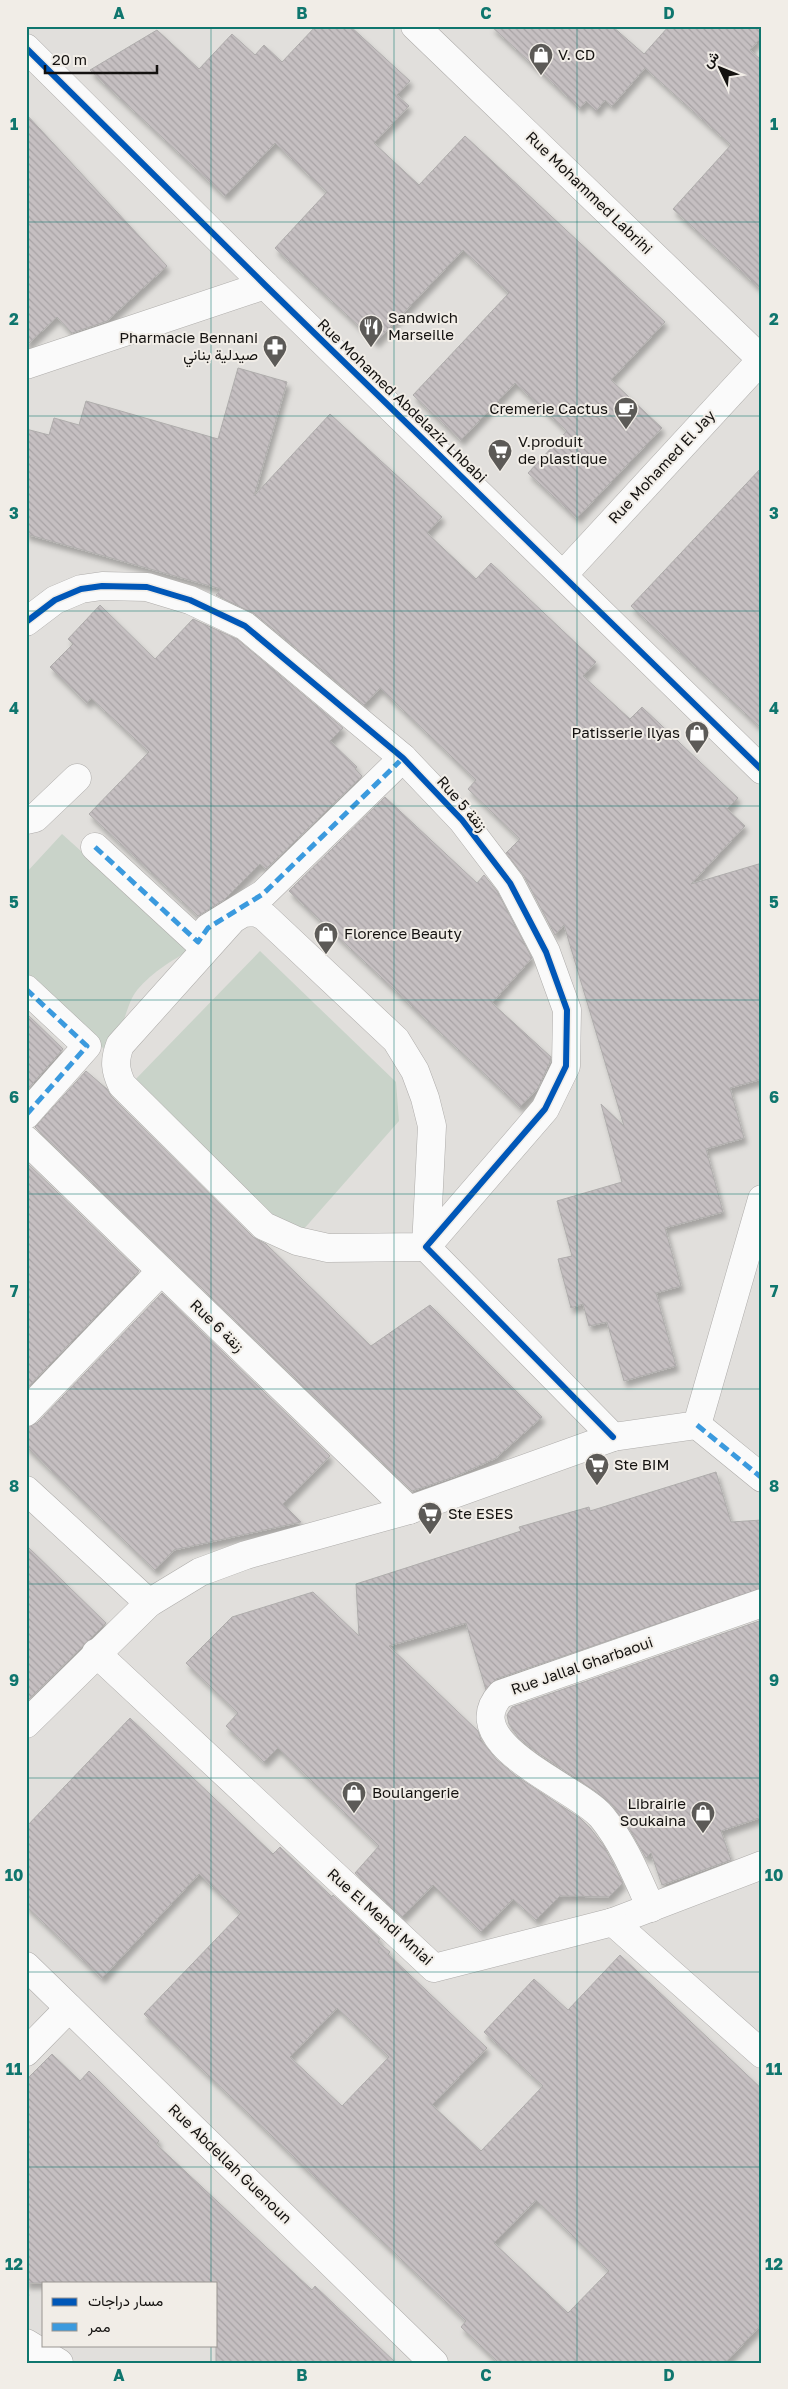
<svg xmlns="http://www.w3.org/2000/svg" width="788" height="2389" viewBox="0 0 788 2389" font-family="'Golos Text',Vazirmatn,sans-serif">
	<defs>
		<pattern id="building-back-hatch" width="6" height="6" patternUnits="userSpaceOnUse" patternTransform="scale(1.25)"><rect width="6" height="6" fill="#c5bfc1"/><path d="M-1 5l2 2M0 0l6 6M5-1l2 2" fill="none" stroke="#a8a3a5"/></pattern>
		<filter id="shadow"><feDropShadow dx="3" dy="5.5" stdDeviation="2.5" flood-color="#0004"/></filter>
	</defs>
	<rect width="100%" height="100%" fill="#e1dfdc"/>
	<g fill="#c9d3c9">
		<path d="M62,834L191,950C173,959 147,976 135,993C124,1009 122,1042 107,1052L26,972V873Z"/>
		<path d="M260,951L396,1082L399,1121L303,1230L285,1231L132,1083Z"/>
	</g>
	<g fill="url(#building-back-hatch)" stroke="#afadac" fill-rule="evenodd" filter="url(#shadow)">
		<path d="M316,26H350L410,81L397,95L409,106L374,143L419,185L465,136L665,322L611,380L662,428L577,518L528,473L567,431L515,383L461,440L413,395L509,293L463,250L376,342L275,248L327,192L275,143L225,196L90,70L157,30L199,69L232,34L255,55L264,45L282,62Z"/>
		<path d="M491,26H612L644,54L669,26H762V36L750,50L762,61V290L673,209L731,145L645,68L612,106L605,100L596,111L586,101L580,108Z"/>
		<path d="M26,114L167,266L107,321L72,333L57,317L26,346Z"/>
		<path d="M238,368L287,382L254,496L330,414L442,517L427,533L476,579L491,563L596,662L583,676L630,719L642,707L738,798L727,809L745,826L691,884L762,863V1079L730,1088L744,1138L706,1149L723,1212L665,1228L681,1286L656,1293L676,1366L624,1381L607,1322L589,1326L583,1304L571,1308L558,1259L572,1256L557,1201L622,1182L601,1104L624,1126L564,925L555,935L524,876L506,853L520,839L468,789L476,780L380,688L364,705L255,614L216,595L221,589L26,534V429L49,435L54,418L79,425L86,401L218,439Z"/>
		<path d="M762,467V729L631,606Z"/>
		<path d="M100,605L155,659L193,619L237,639L343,728L330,741L357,767L355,769L362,776L266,869L260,864L225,899L198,916L89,814L149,752L91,698L87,703L50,667L73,644L68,639Z"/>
		<path d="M385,797L477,883L484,875L497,891L532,958L492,1003L551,1057L550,1062L538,1088L520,1107L289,891Z"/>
		<path d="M26,1013L63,1049L26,1091Z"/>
		<path d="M86,1071L107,1089L111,1096L253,1237L266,1244L371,1346L430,1305L542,1417L496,1458L454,1477L412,1491L35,1127Z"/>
		<path d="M26,1162L139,1271L26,1389Z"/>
		<path d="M162,1293L330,1456L283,1504L301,1522L174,1550L155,1570L26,1446V1427L37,1423Z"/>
		<path d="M716,1472L731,1522L762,1520V1588L496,1679L486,1690L466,1623L389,1646L478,1731L481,1740L496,1759L516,1776L580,1818L590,1828L604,1846L623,1883L609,1897L560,1896L536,1920L513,1899L481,1932L433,1885L402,1917L355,1873L379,1846L278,1748L264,1762L226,1726L238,1713L186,1663L232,1617L313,1592L359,1636L356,1584L521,1531L519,1527L589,1507L590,1511Z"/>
		<path d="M26,1545L106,1623L26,1702Z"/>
		<path d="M762,1620V1817L721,1831L731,1860L662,1885L651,1853L646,1858L630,1830L613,1806L598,1793L535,1751L518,1737L509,1724L507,1715L512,1707Z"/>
		<path d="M130,1718L273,1854L280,1847L332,1897L333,1895L380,1939L378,1942L390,1952L388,1954L487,2048L432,2105L481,2151L543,2086L484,2032L534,1979L568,2010L620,1955L762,2089V2324L725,2363H499L461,2327L466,2321L144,2014L241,1913L199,1874L102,1978L26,1906V1827ZM337,2008L389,2057L342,2106L290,2057ZM536,2200L609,2271L568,2313L494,2243Z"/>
		<path d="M52,2054L80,2081L89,2071L159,2141L156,2144L312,2290L315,2286L396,2363H216V2283H26V2080Z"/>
	</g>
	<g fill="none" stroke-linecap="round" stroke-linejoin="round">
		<defs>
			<g id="pedestrian">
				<path d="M95,847L198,942L208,928L263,894L403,758"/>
				<path d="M26,989L87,1046L26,1115"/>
				<path d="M697,1425L762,1478"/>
			</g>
			<g id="minor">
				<path d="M415,26L762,360"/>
				<path d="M26,48L265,285L762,770"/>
				<path d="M26,365L265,285"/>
				<path d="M563,575L762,359"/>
				<path d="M26,622L55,600L81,589L102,586L147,587L190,600L245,626L403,758L462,820L510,883L546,952L567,1010L566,1066L545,1109L426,1247L613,1437"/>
				<path d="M26,820L35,818L77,778"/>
				<path d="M255,912L264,916L396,1040L415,1071L425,1098L432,1126L426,1247L328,1248L297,1241L264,1226L122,1085C115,1070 114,1061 120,1045L233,919L243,913Z"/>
				<path d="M26,1140L409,1510"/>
				<path d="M26,1412L161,1271"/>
				<path d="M26,1490L149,1603"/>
				<path d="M96,1653L434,1968L613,1922L762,1865"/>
				<path d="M26,1724L149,1603L200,1572L246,1555L409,1510L613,1437L697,1425L762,1199"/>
				<path d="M651,1908C637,1877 624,1844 602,1817C579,1788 454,1744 501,1694L762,1603"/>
				<path d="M613,1922L762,2054"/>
				<path d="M26,1966L434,2363"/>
				<path d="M26,2052L69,2008"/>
				<path d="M26,2343L59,2363"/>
			</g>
		</defs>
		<use href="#pedestrian" stroke="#aeacaa" stroke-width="29"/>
		<use href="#minor" stroke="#aeacaa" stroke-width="29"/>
		<path stroke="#bfbfbe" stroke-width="3" stroke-dasharray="4 4" stroke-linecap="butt" d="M26,2297L31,2291"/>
		<use href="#pedestrian" stroke="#fafafa" stroke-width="28"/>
		<use href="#minor" stroke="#fafafa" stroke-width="28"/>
		<g stroke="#3b9ade" stroke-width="5" stroke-dasharray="10 5" stroke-linecap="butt">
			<path d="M95,847L198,942L208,928L263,894L403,758"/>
			<path d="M26,989L87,1046L26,1115"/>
			<path d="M697,1425L762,1478"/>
		</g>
		<defs>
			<g id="cycleway">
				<path d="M26,48L265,285L762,770"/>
				<path d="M26,622L55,600L81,589L102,586L147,587L190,600L245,626L403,758L462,820L510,883L546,952L567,1010L566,1066L545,1109L426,1247L613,1437"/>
			</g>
		</defs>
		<use href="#cycleway" stroke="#f1ede7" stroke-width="9"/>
		<use href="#cycleway" stroke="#0057b8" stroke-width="6"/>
	</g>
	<path fill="none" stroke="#0f766e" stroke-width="1" stroke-opacity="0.55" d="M211,26V2283M394,26V2363M577,26V2363M26,222H762M26,416H762M26,611H762M26,806H762M26,1000H762M26,1194H762M26,1389H762M26,1584H762M26,1778H762M26,1972H762M26,2167H762M211,2345V2363"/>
	<defs>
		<symbol id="shop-pin" viewBox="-11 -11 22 30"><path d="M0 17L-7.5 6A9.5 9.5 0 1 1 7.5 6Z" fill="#5c5a57" stroke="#f1ede7"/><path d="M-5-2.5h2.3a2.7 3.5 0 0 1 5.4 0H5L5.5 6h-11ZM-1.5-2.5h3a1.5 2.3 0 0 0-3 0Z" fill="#fff"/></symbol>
		<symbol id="restaurant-pin" viewBox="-11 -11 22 30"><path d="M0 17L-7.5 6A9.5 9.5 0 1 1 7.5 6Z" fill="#5c5a57" stroke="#f1ede7"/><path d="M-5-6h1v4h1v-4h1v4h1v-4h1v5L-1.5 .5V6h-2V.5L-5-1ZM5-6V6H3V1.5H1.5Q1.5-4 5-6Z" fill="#fff"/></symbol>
		<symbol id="pharmacy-pin" viewBox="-11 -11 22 30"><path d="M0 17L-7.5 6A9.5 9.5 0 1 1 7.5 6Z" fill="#5c5a57" stroke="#f1ede7"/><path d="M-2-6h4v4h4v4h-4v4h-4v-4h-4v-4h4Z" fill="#fff"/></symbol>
		<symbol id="cafe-pin" viewBox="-11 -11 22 30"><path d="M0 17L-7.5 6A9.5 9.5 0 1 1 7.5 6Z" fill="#5c5a57" stroke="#f1ede7"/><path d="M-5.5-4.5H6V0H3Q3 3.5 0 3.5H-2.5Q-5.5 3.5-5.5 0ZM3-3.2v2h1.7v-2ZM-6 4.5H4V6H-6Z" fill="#fff"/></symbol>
		<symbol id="supermarket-pin" viewBox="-11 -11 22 30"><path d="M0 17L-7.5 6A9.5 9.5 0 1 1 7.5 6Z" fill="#5c5a57" stroke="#f1ede7"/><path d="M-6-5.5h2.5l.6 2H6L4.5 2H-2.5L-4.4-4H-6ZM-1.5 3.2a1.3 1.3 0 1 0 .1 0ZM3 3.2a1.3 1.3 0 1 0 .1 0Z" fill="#fff"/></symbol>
	</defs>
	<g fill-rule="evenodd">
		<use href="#shop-pin" x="527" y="41" width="28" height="38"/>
		<use href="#restaurant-pin" x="357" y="313" width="28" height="38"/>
		<use href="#pharmacy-pin" x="261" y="333" width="28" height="38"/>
		<use href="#cafe-pin" x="612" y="395" width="28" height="38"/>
		<use href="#supermarket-pin" x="486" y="437" width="28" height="38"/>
		<use href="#shop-pin" x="683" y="719" width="28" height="38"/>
		<use href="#shop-pin" x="312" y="920" width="28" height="38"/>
		<use href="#supermarket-pin" x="583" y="1451" width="28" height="38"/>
		<use href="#supermarket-pin" x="416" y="1500" width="28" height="38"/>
		<use href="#shop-pin" x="340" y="1779" width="28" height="38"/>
		<use href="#shop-pin" x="689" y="1799" width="28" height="38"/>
	</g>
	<g text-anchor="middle" stroke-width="4" stroke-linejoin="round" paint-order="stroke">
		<g font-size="15" fill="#141210" stroke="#f1ede7" text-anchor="start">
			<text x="558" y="60">V. CD</text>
			<text x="388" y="323">Sandwich<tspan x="388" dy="17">Marseille</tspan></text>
			<text x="258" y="343" text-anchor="end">Pharmacie Bennani<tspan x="258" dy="17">صيدلية بناني</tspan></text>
			<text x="608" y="414" text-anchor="end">Cremerie Cactus</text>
			<text x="518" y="447">V.produit<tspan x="518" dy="17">de plastique</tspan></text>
			<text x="680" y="738" text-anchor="end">Patisserie Ilyas</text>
			<text x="344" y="939">Florence Beauty</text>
			<text x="614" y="1470">Ste BIM</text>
			<text x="448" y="1519">Ste ESES</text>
			<text x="372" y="1798">Boulangerie</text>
			<text x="686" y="1809" text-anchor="end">Librairie<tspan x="686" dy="17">Soukaina</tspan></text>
		</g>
		<g font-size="15" fill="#141210" stroke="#f1ede7">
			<text transform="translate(589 193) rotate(44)" y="5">Rue Mohammed Labrihi</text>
			<text transform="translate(402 401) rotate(44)" y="5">Rue Mohamed Abdelaziz Lhbabi</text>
			<text transform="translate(662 467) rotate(-47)" y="5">Rue Mohamed El Jay</text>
			<text transform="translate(462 804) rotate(49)" y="5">Rue 5 زنقة</text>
			<text transform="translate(217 1326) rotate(44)" y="5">Rue 6 زنقة</text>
			<text transform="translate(582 1666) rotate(-19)" y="5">Rue Jallal Gharbaoui</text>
			<text transform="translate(380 1917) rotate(42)" y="5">Rue El Mehdi Mniai</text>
			<text transform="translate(230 2164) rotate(44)" y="5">Rue Abdellah Guenoun</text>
		</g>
	</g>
	<rect width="788" height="2389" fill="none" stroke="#f1ede7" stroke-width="55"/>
	<rect x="42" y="2282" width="175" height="65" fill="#f1ede7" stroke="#999591"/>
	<rect x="52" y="2298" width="25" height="8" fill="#0057b8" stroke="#999591"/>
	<text x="88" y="2306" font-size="15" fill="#141210">مسار دراجات</text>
	<rect x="52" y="2323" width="25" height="8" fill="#3b9ade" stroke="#999591"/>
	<text x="88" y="2332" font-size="15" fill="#141210">ممر</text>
	<g transform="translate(720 68) rotate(313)" stroke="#f1ede7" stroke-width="4" paint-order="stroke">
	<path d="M0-4L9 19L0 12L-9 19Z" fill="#141210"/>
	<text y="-8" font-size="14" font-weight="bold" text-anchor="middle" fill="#141210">ش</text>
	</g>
	<path d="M45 65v8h112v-8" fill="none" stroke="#141210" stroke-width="2.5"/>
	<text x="52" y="65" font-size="15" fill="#141210" stroke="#f1ede7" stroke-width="4" paint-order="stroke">20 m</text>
	<rect x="28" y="28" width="732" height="2334" fill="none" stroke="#0f766e" stroke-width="2"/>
	<g font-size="16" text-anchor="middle" font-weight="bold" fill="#0f766e">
		<text x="119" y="19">A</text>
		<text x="302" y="19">B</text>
		<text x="486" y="19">C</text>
		<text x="669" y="19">D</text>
		<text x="14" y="130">1</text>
		<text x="774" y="130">1</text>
		<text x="14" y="325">2</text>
		<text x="774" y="325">2</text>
		<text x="14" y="519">3</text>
		<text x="774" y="519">3</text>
		<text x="14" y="714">4</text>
		<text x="774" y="714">4</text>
		<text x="14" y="908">5</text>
		<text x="774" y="908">5</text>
		<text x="14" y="1103">6</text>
		<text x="774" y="1103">6</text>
		<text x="14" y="1297">7</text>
		<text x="774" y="1297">7</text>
		<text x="14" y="1492">8</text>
		<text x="774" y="1492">8</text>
		<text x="14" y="1686">9</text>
		<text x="774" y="1686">9</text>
		<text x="14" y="1881">10</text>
		<text x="774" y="1881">10</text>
		<text x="14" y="2075">11</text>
		<text x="774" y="2075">11</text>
		<text x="14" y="2270">12</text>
		<text x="774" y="2270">12</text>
		<text x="119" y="2381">A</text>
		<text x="302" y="2381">B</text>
		<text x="486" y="2381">C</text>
		<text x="669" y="2381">D</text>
	</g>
</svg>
